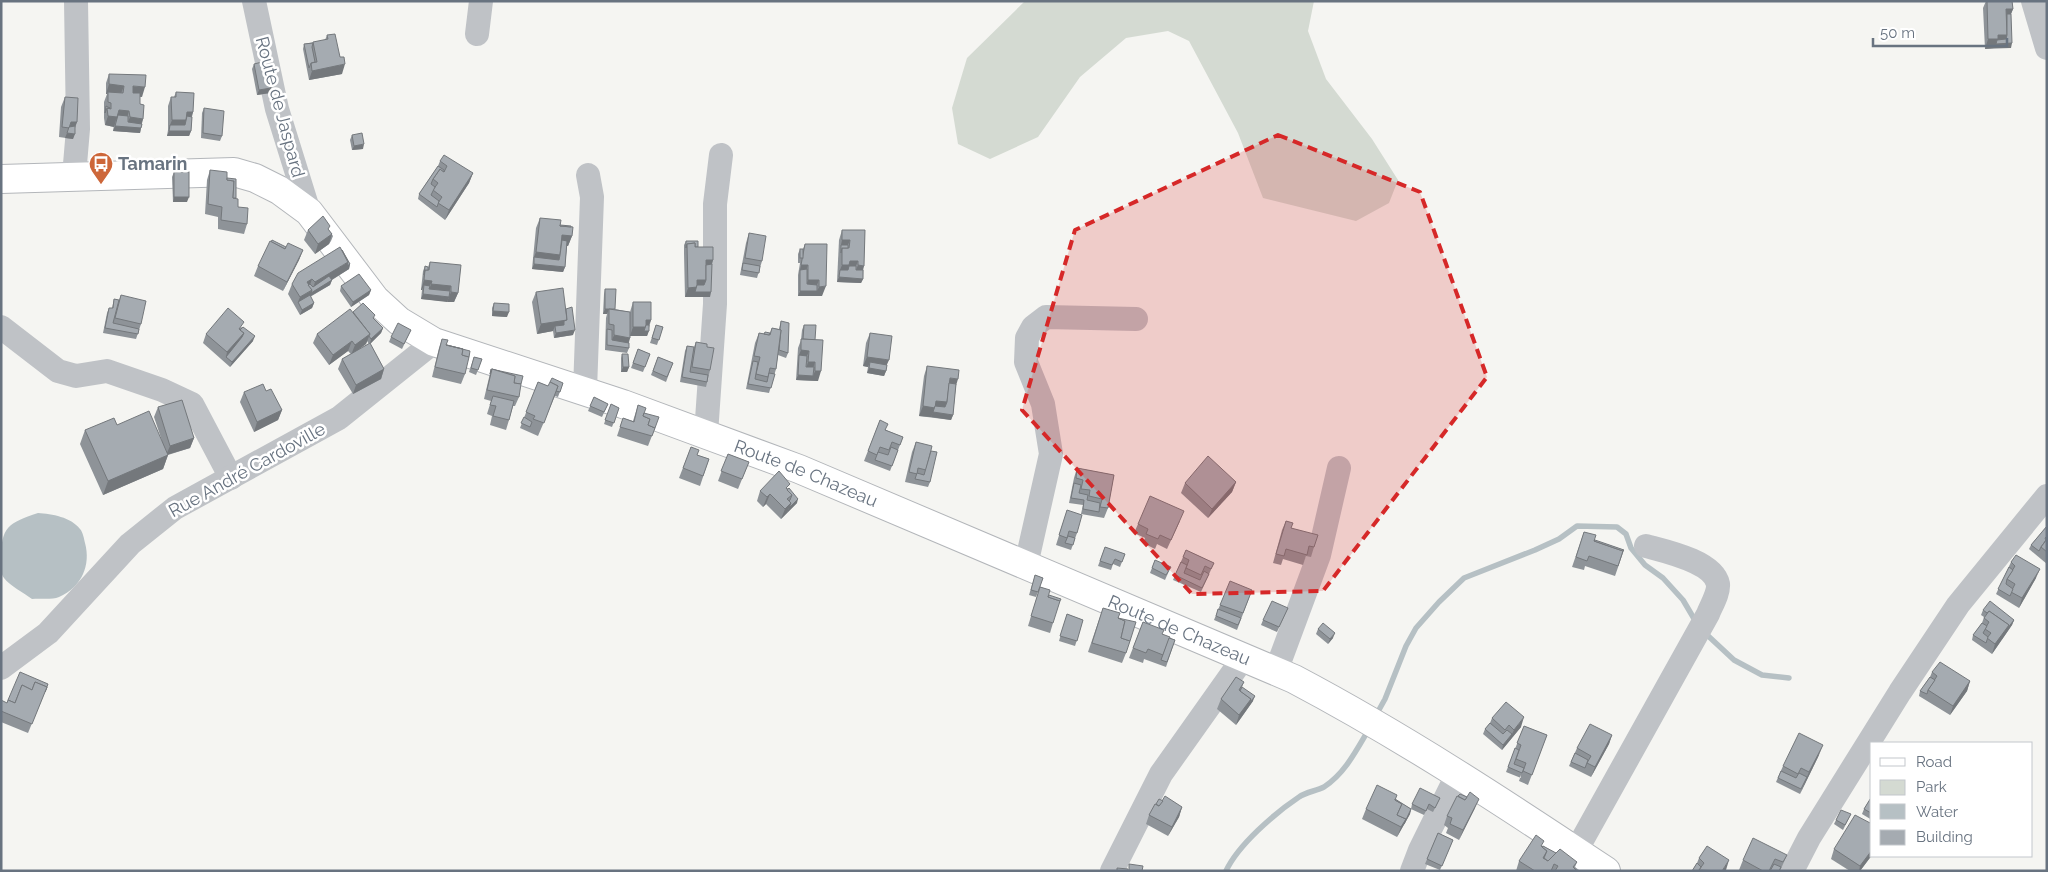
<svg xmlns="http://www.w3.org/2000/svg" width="2048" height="872" viewBox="0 0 2048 872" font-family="Raleway,sans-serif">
	<rect width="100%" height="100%" fill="#f5f5f2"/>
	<path fill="#d4dad2" d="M1025,1H1314L1308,31L1326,79L1372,139L1398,180L1389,203L1356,221L1263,198L1238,133L1189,41L1168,31L1126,38L1080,77L1038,137L990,159L958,144L952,108L967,58Z"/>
	<path fill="#b6c0c4" d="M38,513C52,514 71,517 80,529C83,532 84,539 85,543C91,565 82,587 59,597C52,600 40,598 32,599C24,593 10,586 4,578C0,573 1,565 1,559C1,527 8,523 38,513Z"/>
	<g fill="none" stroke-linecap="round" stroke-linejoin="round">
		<g stroke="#b6c0c4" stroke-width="5.5">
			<path d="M1705,633L1734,660L1762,675L1789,678"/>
			<path d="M1375,717L1385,699L1406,646L1416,628L1439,602L1464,578L1535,550L1559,539L1577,526L1617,527L1626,534L1631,548L1645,565L1663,578L1683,600L1696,622"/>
			<path d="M1226,871C1238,845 1275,813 1299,797C1306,792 1316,791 1324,787C1345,773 1356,751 1369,729"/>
		</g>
		<defs>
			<g id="major">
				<path id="s1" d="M1,179L234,172L255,178L279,190L309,212L375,299L399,321L434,342L623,404L799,469L1294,679C1402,736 1504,803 1606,871"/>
			</g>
		</defs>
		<use href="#major" stroke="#b3b6ba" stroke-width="30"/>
		<g stroke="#bfc2c6" stroke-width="24">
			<path d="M254,1L277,109L309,212"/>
			<path d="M2033,1L2047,48"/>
			<path d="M477,34L481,1"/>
			<path d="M74,176L78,129L76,1"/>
			<path d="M1,327L58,371L76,376L107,371L162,390L192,404L231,478"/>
			<path d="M585,390L592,197L588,175"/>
			<path d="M706,434L715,304V204L721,155"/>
			<path d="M1026,565L1051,454L1043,404L1026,362L1027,338L1033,327L1046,317L1136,319"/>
			<path d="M1,668L48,633L130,544L175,508L339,418L434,342"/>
			<path d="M1276,671L1319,555L1339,468"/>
			<path d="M1576,851L1708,614C1711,606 1719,593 1718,584C1713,561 1664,551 1646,546"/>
			<path d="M1112,871L1161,774L1244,657"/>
			<path d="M1412,871L1420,850L1458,773"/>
			<path d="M1792,871L1809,838L1900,692L1958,605L2047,496"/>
		</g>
		<use href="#major" stroke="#fff" stroke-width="28"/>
	</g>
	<g fill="#8e9398" fill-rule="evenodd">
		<path d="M1986,1H2012L2013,9L2011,14V48L1985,49L1983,8Z"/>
		<path d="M327,35L342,74L309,80L303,49L304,44L325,40Z"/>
		<path d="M254,64L264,71L270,93L257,95L252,69Z"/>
		<path d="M109,74L142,97L140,96V104L143,119L140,133L113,131L114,125V127L105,125L104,118V102L107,94H106V83Z"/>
		<path d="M176,92L193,112L192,117L191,131L189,136H167L168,130V106L171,97H174Z"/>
		<path d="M65,97L77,122L75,126L73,139L59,137L61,107Z"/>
		<path d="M204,108L222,136L220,141L201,138L202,113Z"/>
		<path d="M352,135L363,149L352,150L350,140Z"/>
		<path d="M440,161L473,173L469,183L445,220L418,199L419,194L438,166Z"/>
		<path d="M210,170L227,178L236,198L238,207L247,224L244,234L218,229V217L205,214L207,180Z"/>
		<path d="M174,172L187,202H173L172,177Z"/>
		<path d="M540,218L560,225L572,236L568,246H567L565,267L563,272L532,269L536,228Z"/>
		<path d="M308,230H329L333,236L331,241L329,244L315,254L304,240Z"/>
		<path d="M842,230H865L863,279L861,283L837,282L839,240Z"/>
		<path d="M749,233L762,261L757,278L740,275L746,243Z"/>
		<path d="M686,241L698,247L713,260L712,265L710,297H685L684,253V245Z"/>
		<path d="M805,244H827L822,296H798V275L800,263H798V254L800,249H803Z"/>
		<path d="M286,247L303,250L299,260L283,291L254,276L258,266Z"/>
		<path d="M430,262L458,293L454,302L421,299L422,290H421L423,271L425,266L428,267Z"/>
		<path d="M350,264L349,269L332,280L330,285L310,297L314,303L312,308L300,315L288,294L292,284Z"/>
		<path d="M341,286L371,290L369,295L351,307L340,291Z"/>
		<path d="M605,289L615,309L630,312L633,302L651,320L647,336H630L629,343V348L627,353L605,350L606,318L607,314H603L604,294Z"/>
		<path d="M536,292L566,309L573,335L554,338L553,331L537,334L532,302Z"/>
		<path d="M121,295L141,324L136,339L103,333L107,313L109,308H112L114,299L119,300Z"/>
		<path d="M494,303L507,317L492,316V308Z"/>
		<path d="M353,312L374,319L383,328L381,333L370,344L384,369L381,379L353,394L338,369L342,359L351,354L348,351L329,365L313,343L317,334ZM367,341L369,344L358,350L366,344Z"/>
		<path d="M781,321L788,353L786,358L778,355L776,369L769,393L746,389L755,343L759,333L764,334L770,333L772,328L779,329Z"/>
		<path d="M656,325L663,327L657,345L650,343Z"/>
		<path d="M804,325L815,339L818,381L796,380L798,348L801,340L802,330Z"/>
		<path d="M243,327L253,341L230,367L203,343L206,334Z"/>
		<path d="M411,330L402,349L389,342L391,337Z"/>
		<path d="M870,333L887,365L886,371L884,376L867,373L868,367L863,366L866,343Z"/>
		<path d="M442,339L465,374L461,384L432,377L439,348Z"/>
		<path d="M696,342L707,347L710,370L706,387L680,382L685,351L687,346L694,347Z"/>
		<path d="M638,349L650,354L643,372L631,368Z"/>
		<path d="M622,354L629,367L627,372H621V358Z"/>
		<path d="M474,357L482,359L476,375L469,372Z"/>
		<path d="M658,357L673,363L666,382L651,375Z"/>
		<path d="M927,366L956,384L953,415L951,420L919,416L924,376Z"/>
		<path d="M491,369L519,397L515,406H513L509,420L506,430L490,425L492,416L487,414L491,401L484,399Z"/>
		<path d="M538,382L548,386L563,383L558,397L555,396L538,436L520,428Z"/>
		<path d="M266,391L282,410L278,420L254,432L240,402L244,392Z"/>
		<path d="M594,397L608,404L602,417L588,411Z"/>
		<path d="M611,404L619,408L612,427L604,424Z"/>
		<path d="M638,405L655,428L648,446L617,436L623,418L633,421Z"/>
		<path d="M158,407L194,438L190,448L168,455L163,469L103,495L80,444L85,430L117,425L162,441L154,417Z"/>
		<path d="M880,420L886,430L903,437L890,471L864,461Z"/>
		<path d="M916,442L931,451L930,482L928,487L905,482L912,452Z"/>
		<path d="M691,447L697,455L709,459L700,486L679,478Z"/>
		<path d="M728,454L749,462L738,489L718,481Z"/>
		<path d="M1077,468L1114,475L1108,508L1104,518L1081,514L1083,505L1069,503L1074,478Z"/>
		<path d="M1236,482L1232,492L1208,518L1181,493L1185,483Z"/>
		<path d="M789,488L797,503L781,519L766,504L763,507L757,501L760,491Z"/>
		<path d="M1067,510L1077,533L1071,550L1056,545Z"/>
		<path d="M1180,521L1167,549L1157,544L1155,549L1143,543L1145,538L1134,533L1138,524Z"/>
		<path d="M1286,521L1291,528L1314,547L1311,557L1306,556L1303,565L1283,559L1281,565L1273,563L1282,530Z"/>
		<path d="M2047,526V564L2029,549L2031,545Z"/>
		<path d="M1584,532L1594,540L1624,550L1615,576L1585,566L1584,570L1572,567Z"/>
		<path d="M1105,547L1125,554L1120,567L1113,564L1111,570L1098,566Z"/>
		<path d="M1186,550L1214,563L1210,572L1201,592L1173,580Z"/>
		<path d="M1155,560L1169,571L1165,580L1150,573Z"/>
		<path d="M2011,562L2036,578L2019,608L1996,594Z"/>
		<path d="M1035,575L1043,578L1036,597L1029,595Z"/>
		<path d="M1040,587L1053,623L1050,633L1028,626Z"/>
		<path d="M1252,590L1237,630L1214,620L1220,605Z"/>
		<path d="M1103,608L1126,653L1122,663L1088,652Z"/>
		<path d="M1288,608L1277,632L1261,625L1263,620Z"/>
		<path d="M1983,610L2014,620L2012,625L1992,654L1972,640L1973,635L1982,623L1984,617L1981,615Z"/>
		<path d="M1067,614L1083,620L1075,646L1059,641Z"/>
		<path d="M1143,622L1162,634L1175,640L1166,667L1144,659L1143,663L1129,658Z"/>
		<path d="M1318,629L1333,638L1328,644L1316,634Z"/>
		<path d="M1932,672L1970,681L1967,691L1950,715L1919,696L1920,691L1930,677Z"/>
		<path d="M1244,682L1242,687L1253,701L1236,725L1217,709L1221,699Z"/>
		<path d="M48,684L28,733L1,722V711L7,703Z"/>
		<path d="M1492,718L1521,727L1502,750L1483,734L1485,729L1490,723Z"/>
		<path d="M1524,726L1547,735L1528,785L1519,781L1521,775V778L1506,772Z"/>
		<path d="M1612,735L1609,744L1591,777L1569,766L1577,748Z"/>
		<path d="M1819,755L1800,794L1776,782L1783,766Z"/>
		<path d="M1872,796V820L1862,814L1864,809Z"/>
		<path d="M1440,798L1433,812L1427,809L1424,815L1411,809L1412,804Z"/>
		<path d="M1395,799L1411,809L1410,814L1397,837L1362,819L1366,809Z"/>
		<path d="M1163,801L1182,807L1179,817L1168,836L1146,824L1149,815L1156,804Z"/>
		<path d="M1475,808L1459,840L1446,833L1448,828L1444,825L1447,816Z"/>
		<path d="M1851,814L1843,830L1834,824L1836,820Z"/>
		<path d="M1872,824V855L1860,871H1850L1831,859L1834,849Z"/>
		<path d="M1438,833L1453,840L1440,870L1425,864Z"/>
		<path d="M1543,846L1556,853L1577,862L1575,867L1579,871H1516L1519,861Z"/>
		<path d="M1787,855L1780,871L1739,870L1743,860Z"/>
		<path d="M1699,858L1729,860L1692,871L1697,863Z"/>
	</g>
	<g fill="#74787c">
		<path d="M2006,9H2013L2009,19L2005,18Z"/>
		<path d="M1998,35H2007L2012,43L2011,48H1994L1996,44L1994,48L1985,49L1988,39Z"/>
		<path d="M345,64L342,74L309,80L312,71Z"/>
		<path d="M109,84L124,86L120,96L108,92L107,94H106Z"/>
		<path d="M133,86L145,87L142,97L130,96Z"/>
		<path d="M271,88L270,93L257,95L259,90Z"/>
		<path d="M119,110L129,111L126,121L116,120L114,127L105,125L108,116Z"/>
		<path d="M187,112H193L190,121L183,130L170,125L172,120Z"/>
		<path d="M130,117L143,119L140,128H141L140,133L113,131L115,126L126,127Z"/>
		<path d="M71,122H77L74,131H68Z"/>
		<path d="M169,131H191L189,136H167Z"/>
		<path d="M67,133L75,134L73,139L65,138Z"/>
		<path d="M364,144L363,149L352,150L354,146Z"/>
		<path d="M473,173L469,183L445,220L449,210Z"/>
		<path d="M174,197H189L187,202H173Z"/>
		<path d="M558,231L572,236L568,246L560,245Z"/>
		<path d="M332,234L329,244L315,254L318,244Z"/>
		<path d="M842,240H850L846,250L841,245Z"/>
		<path d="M303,250L299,260L283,291L287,282Z"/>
		<path d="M536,252L560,255L557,265L534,257Z"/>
		<path d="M706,260H713L710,269L704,270Z"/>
		<path d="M850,261H858L854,271L840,270L842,265Z"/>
		<path d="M348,262L350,264L349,269L312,292L315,282Z"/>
		<path d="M534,264L565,267L563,272L532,269Z"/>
		<path d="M801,265H808L805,274L800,270Z"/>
		<path d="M858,265L864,266L861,275H854Z"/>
		<path d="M839,277L863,279L861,283L837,282Z"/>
		<path d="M312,279L309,288L307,282Z"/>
		<path d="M332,280L330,285L309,297L298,302L300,297Z"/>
		<path d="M424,280L432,281L428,290L424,285L422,290H421Z"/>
		<path d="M697,280H706L711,292L710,297H685L688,288Z"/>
		<path d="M808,280H819L815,290L805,289Z"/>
		<path d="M431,284L451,286L448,296L428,294Z"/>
		<path d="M826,286L822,296H798L800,291H817L819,287Z"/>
		<path d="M371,290L369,295L351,307L353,302Z"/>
		<path d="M451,292L458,293L454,302H447Z"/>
		<path d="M423,294L449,297L447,302L421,299Z"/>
		<path d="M314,303L312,308L300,315L302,310Z"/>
		<path d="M605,309H609L607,314H603Z"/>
		<path d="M493,311L509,312L507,317L492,316Z"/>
		<path d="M567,320L564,330L555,326L553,331L537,334L541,324Z"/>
		<path d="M646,320H651L647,330L649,331L647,336H630L633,327Z"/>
		<path d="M383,328L381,333L370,344L371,339Z"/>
		<path d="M575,330L573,335L554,338L556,333Z"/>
		<path d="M244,333L240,342L226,357L227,352Z"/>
		<path d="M370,334L366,344L351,355L355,345Z"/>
		<path d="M614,335L630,338L627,347L610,345Z"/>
		<path d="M255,336L253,341L230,367L232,362Z"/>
		<path d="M352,341L348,351L329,365L333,355Z"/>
		<path d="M801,350L809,351L805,361L799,355Z"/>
		<path d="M867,357L889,360L885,369L870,362L868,367L863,366Z"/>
		<path d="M808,362H815L812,372H805Z"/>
		<path d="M623,367H629L627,372H621Z"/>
		<path d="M869,368L886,371L884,376L867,373Z"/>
		<path d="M384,369L381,379L353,394L356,385Z"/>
		<path d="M815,371H821L818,381L796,380L798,375L813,376Z"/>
		<path d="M950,378L958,379L955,389L948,383Z"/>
		<path d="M936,401L947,402L944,412L934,411L931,417L919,416L923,406Z"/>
		<path d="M282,410L278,420L254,432L257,422Z"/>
		<path d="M933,412L953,415L951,420L931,417Z"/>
		<path d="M194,438L190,448L166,455L170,446Z"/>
		<path d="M168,455L163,469L103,495L108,481Z"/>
		<path d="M1236,482L1232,492L1208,518L1212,509Z"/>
		<path d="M770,494L766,504L763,507L767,497Z"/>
		<path d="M798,499L797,503L787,513L789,508Z"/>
		<path d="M791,503L787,513L781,519L785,509Z"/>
		<path d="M2040,569L2036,578L2019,608L2022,598Z"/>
		<path d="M2014,620L2012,625L1992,654L1995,644L2009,625Z"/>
		<path d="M1335,633L1333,638L1328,644L1330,639Z"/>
		<path d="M1970,681L1967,691L1950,715L1953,706Z"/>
		<path d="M1255,696L1253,701L1236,725L1239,715L1251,699Z"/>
		<path d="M1524,717L1521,727L1502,750L1503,745L1512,734L1514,730Z"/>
		<path d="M1612,735L1609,744L1591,777L1595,767Z"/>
		<path d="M1823,745L1819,755L1800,794L1809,772Z"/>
		<path d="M1479,799L1475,808L1459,840L1463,830Z"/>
		<path d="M1182,807L1179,817L1168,836L1172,827Z"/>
		<path d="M1411,809L1410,814L1397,837L1401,827Z"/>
		<path d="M1872,850V855L1860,871H1859L1860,866Z"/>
		<path d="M1729,860L1726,870L1725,871H1722Z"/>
	</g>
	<g fill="#a5abb1" stroke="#74787c">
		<path d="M1987,1H2012L2013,9H2006L2007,35H1998V39H1988Z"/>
		<path d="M2007,14H2011L2012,43L1996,44L1997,40L2006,39L2007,35Z"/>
		<path d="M335,34L340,57H344L345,64L312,71L311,63L317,62L313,42L328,39L327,35Z"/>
		<path d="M313,43L312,47L315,62L311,63L309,68L304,44Z"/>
		<path d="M262,62L264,71L269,70L271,88L259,90L254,64Z"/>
		<path d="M109,74L146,75L145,87L133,86V93H140V104L144,105L143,119L130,117L129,111L119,110L117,117L108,116L107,108L111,109V103L108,102V92L123,93L124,86L109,84Z"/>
		<path d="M176,92L194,93L193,112H187L186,120H172L171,97H176Z"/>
		<path d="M65,97L78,98L77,122H71L69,128L62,127Z"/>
		<path d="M106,106L110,108H107L105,113Z"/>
		<path d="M204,108L224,111L222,136L203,133Z"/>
		<path d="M118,115L128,116V122L142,124L141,128L115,126Z"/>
		<path d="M187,116L192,117L191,131H169L170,125H185Z"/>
		<path d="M75,126V134L67,133L69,127Z"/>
		<path d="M362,133L364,144L354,146L352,135Z"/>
		<path d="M444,155L473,173L449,210L438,203L442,197L433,190L438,183L433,179L440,169L444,172L447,166L440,161Z"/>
		<path d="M438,166L444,170V172L440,169L433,179L431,184L435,187L431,195L439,201L437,207L419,194Z"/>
		<path d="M210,170L227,172V180L234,181L233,198L238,199V207L248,208L247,224L221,220L222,207L208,204Z"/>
		<rect x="174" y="172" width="15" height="25"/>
		<path d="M227,178L236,179V198H233L234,181L227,180Z"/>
		<path d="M323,216L330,226L328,229L332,234L318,244L308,230Z"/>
		<path d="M540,218L561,220L560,226L573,227L572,236L562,235L560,255L536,252Z"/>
		<path d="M560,225L571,226V227L560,226Z"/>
		<path d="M842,230H865L864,266L858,265V261H850L849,265H842V248H849L850,240H842Z"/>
		<path d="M749,233L766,236L762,261L745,258Z"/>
		<path d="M272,240L286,247L285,249L271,242Z"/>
		<path d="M562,240L567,241L565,267L534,264V257L559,260L560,255Z"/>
		<path d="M270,241L285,249L288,243L303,250L287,282L258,266Z"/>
		<path d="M686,241H698V247H695V243L687,244L686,248Z"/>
		<path d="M695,243V247H713V260H706V280H697V287L688,288L687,244Z"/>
		<path d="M805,244H827L826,286L819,287V280H808V265H801Z"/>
		<path d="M841,245H848V248H842L841,253Z"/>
		<path d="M340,247L348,262L315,282L312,279L307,282L312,290L300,297L292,284L298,273Z"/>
		<rect x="800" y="249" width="3" height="9"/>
		<path d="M342,250L350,264L347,266L348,262Z"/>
		<path d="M430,262L461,265L458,293L451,292V286L431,284L432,281L424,280L425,270H429Z"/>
		<path d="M743,263L760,266L759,273L742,270Z"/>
		<path d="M712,264L711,292H695L697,285H704L706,280V265Z"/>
		<path d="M425,266L428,267V270H425L424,275Z"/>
		<path d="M849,266H856V270H863V279L839,277L840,270H848Z"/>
		<path d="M807,269V284L817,285V291H800V270Z"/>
		<path d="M359,274L371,290L353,302L341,286Z"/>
		<path d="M329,276L332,280L311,293L312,290L308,285L310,284L313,287Z"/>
		<path d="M424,285L430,286L429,289L450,291L449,297L423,294Z"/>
		<path d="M563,288L567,320L541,324L536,292Z"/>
		<path d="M605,289H616L615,309H605Z"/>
		<path d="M121,295L146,301L141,324L115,318Z"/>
		<path d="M310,295L314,303L302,310L298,302Z"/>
		<path d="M114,299L119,300L113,323L139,329L138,334L105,328L109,308H113Z"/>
		<path d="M633,302H651V320H646V327H633Z"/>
		<path d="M363,303L375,315L373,318L383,328L371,339L369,336L370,334L353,312Z"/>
		<path d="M494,303L509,304V312L493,311Z"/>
		<path d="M572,307L575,330L556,333L555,326L564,325V321L567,320L566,309Z"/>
		<path d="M228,308L244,322L239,329L244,333L227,352L206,334Z"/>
		<path d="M350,309L370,334L355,345L352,341L333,355L317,334Z"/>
		<path d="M609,309L630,312V338L614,335V325L609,324Z"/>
		<path d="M781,321L789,323L788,353L779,350L781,330L780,329Z"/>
		<path d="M398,323L411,330L404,344L391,337Z"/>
		<path d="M646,325H649V331H644Z"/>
		<path d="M656,325L663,327L659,340L652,338Z"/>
		<path d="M804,325H816L815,340L803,339Z"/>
		<path d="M243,327L255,336L232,362L226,357L242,337L244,333L240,330Z"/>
		<path d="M772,328L781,330L776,369L770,368L768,377L756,374L760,357L754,356L759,333L770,335Z"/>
		<path d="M607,329L612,330V340L629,343V348L607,345Z"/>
		<path d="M765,332L770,333L769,335L764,334Z"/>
		<path d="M870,333L892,336L889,360L867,357Z"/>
		<path d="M442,339L448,340L446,345L463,349L462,355L469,357L465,374L435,367Z"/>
		<path d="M801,339L823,340L821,371H815V362H808L809,351L801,350Z"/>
		<path d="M696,342L707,344V347L714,348L710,370L692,367Z"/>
		<path d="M370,343L384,369L356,385L342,359Z"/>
		<path d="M446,345H447L470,351L469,357L462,355L463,349Z"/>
		<path d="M687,346L694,347L690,372L708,375L707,382L682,377Z"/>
		<path d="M638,349L650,354L645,367L633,363Z"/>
		<path d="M622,354H628L629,367H623Z"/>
		<path d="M799,355L807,356L806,367H814L813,376L798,375Z"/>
		<path d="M474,357L482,359L478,370L471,368Z"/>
		<path d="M658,357L673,363L667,377L653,371Z"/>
		<path d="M753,361L758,362L755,379L767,382L769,373L775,374L771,388L748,384Z"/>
		<path d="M870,362L887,365L886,371L869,368Z"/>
		<path d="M927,366L959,370L958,379L950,378L947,402L936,401L935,408L923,406Z"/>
		<path d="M491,369L523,376L521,384L514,383L515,376L492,369L490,374Z"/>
		<path d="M492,369L515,376L514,383L521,384L519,397L487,390Z"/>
		<path d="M552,378L563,383L560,392L556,391L558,386L550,382Z"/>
		<path d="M538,382L548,386L550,382L558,386L544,423L533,419L535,416L526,412Z"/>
		<path d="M949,383L956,384L953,415L933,412L935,406L945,407L947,402Z"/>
		<path d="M263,384L266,391L271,389L282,410L257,422L244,392Z"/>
		<path d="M493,396L514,401L509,420L493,416L496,406L490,405Z"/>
		<path d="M594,397L608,404L604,412L590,406Z"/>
		<path d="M182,400L194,438L170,446L158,407Z"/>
		<path d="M611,404L619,408L614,423L605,420Z"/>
		<path d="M638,405L646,408L643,416L650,419L648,425L655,428L652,436L620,427L623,418L634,422Z"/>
		<path d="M149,411L168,455L108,481L85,430L114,418L117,425Z"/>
		<path d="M644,413L659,417L655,428L648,425L650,419L643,416Z"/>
		<path d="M524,417L532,422L530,427L521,423Z"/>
		<path d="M880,420L888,424L885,430L903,437L900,445L892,442L889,450L880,447L877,455L868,451Z"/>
		<path d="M916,442L932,446L926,470L918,468L917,474L909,472Z"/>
		<path d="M691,447L699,450L697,455L709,459L703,476L683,468Z"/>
		<path d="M891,447L898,450L892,466L875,460L878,452L888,455Z"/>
		<path d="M931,451L937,452L930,482L915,479L917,473L924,475Z"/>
		<path d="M728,454L749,462L742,479L721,471Z"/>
		<path d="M1208,456L1236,482L1212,509L1185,483Z"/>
		<path d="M1077,468L1114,475L1108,508L1100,507L1102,499L1089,496L1090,490L1081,489L1083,480L1076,478Z"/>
		<path d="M779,471L790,484L786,488L792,495L787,499L791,503L785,509L770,494L767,497L760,491Z"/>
		<path d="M1074,483L1081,485L1079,493L1088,495L1087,500L1100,503L1099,512L1083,509L1084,500L1071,498Z"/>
		<path d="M789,488L798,499L789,508L791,503L789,501L790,500L792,495L787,490Z"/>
		<path d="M1150,496L1184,511L1171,540L1160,535L1158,539L1146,534L1148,529L1138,524Z"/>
		<path d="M1067,510L1082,515L1077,533L1069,531L1067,538L1059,535Z"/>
		<path d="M1286,521L1293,523L1291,528L1318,535L1314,547L1309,546L1307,555L1286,549L1284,556L1276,554Z"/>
		<path d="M2047,526V536L2045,538L2046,540L2041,547L2039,551L2031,545Z"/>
		<path d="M1584,532L1596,535L1594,541L1623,551L1618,566L1589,556L1587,561L1576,557Z"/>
		<path d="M1068,536L1075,538L1073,545L1065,543Z"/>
		<path d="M2047,539V552L2041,547Z"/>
		<path d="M1595,540L1624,550L1623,551L1594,541Z"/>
		<path d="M1105,547L1125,554L1122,562L1115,559L1112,565L1100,561Z"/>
		<path d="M1186,550L1214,563L1211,569L1205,566L1201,575L1186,568L1189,560L1183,557Z"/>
		<path d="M2016,555L2040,569L2022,598L2011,592L2015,584L2007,579L2015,566L2011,562Z"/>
		<path d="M1155,560L1171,567L1166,575L1152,568Z"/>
		<path d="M1181,562L1187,565L1184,573L1200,580L1204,571L1209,574L1202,588L1175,575Z"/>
		<path d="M2009,567L2013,570L2007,579L2006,584L2013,589L2010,596L1998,589Z"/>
		<path d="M1035,575L1043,578L1038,592L1031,590Z"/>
		<path d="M1230,581L1252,590L1243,613L1220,605Z"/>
		<path d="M1040,587L1050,590L1048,597L1060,601L1053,623L1031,616Z"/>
		<path d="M1049,595L1061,599L1060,601L1048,597Z"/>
		<path d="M1272,601L1288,608L1279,627L1263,620Z"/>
		<path d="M1990,601L2014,620L2007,629L2009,625L1989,611L1987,613L1983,610Z"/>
		<path d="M1103,608L1120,613L1118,618L1125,621L1121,638L1130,641L1126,653L1092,643Z"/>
		<path d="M1218,609L1241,618L1238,625L1216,616Z"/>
		<path d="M1989,611L2009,625L1995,644L1987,638L1991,633L1985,629L1989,622L1984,618Z"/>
		<path d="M1067,614L1083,620L1077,641L1060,636Z"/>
		<path d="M1118,618L1136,622L1130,641L1121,638L1125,621Z"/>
		<path d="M1143,622L1164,630L1162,634L1170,637L1163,655L1148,649L1146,653L1133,648Z"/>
		<path d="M1323,623L1335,633L1330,639L1318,629Z"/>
		<path d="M1982,623L1987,626L1983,633L1988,637L1986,643L1973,635Z"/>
		<path d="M1169,638L1175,640L1167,662L1161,660Z"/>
		<path d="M1940,662L1970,681L1953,706L1928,690L1937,676L1932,672Z"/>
		<path d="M20,672L48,684L45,692L47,687L35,682L32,690L22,685L15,703L8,700Z"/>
		<path d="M1236,677L1244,682L1239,690L1251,699L1239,715L1221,699Z"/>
		<path d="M1930,677L1935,680L1928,690L1927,694L1920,691Z"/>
		<path d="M35,682L47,687L32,724L1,711V700L7,703L8,700L15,703L22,685L32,690Z"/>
		<path d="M1242,687L1255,696L1249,704L1251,699L1240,691Z"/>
		<path d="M1506,702L1524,717L1514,730L1509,725L1505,730L1492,718Z"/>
		<path d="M1490,723L1503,734L1507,730L1512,734L1503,745L1485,729Z"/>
		<path d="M1590,724L1612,735L1595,767L1587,763L1591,756L1577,748Z"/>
		<path d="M1524,726L1547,735L1532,775L1523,771L1526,763L1516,759L1521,745L1517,743Z"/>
		<path d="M1799,733L1823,745L1809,772L1801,768L1798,774L1783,766Z"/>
		<path d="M1515,748L1519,750L1514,764L1524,768L1522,773L1508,767Z"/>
		<path d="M1575,753L1588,760L1585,768L1571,762Z"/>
		<path d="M1781,771L1796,778L1799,773L1807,777L1801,789L1778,778Z"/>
		<path d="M1377,785L1397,795L1395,800L1402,804L1397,815L1406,819L1401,827L1366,809Z"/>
		<path d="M1420,788L1440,798L1435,808L1429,804L1426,811L1412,804Z"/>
		<path d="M1470,792L1479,799L1463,830L1450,824L1452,818L1447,816L1457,796L1465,800Z"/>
		<path d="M1460,794L1467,797L1465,800L1458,796Z"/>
		<path d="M1165,796L1182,807L1172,827L1149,815L1155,804L1159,806Z"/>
		<path d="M1872,796V811L1871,813L1864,809Z"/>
		<path d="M1159,799L1163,801L1159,806L1156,804Z"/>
		<path d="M1395,799L1411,809L1404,824L1406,819L1397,815L1402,804L1395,800Z"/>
		<path d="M1841,810L1851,814L1845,825L1836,820Z"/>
		<path d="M1855,815L1872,824V850L1860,866L1834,849Z"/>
		<path d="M1438,833L1453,840L1442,866L1427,859Z"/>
		<path d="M1536,835L1544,841L1541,846L1547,851L1543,858L1548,861L1560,849L1577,862L1573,867L1577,871H1555L1558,866L1554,864L1551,871H1535L1519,861Z"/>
		<path d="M1753,838L1787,855L1783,862L1775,859L1769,871H1763L1743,860Z"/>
		<path d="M1543,846L1556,853L1548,861L1544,858L1547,851L1542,847Z"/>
		<path d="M1707,846L1729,860L1722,871L1699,870L1704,863L1699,858Z"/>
		<path d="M1697,863L1701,867L1699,870L1700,871H1692Z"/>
		<path d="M1129,864L1143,866L1142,871H1129Z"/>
		<path d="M1774,864L1781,867L1779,871H1770Z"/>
		<path d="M1117,868L1128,869V871H1117Z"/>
	</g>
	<path fill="#d62828" fill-opacity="0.2" stroke="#d62828" stroke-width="4" stroke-dasharray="10 6" stroke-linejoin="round" d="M1278,135L1420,192L1487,377L1323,591L1192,594L1022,410L1075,230Z"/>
	<defs>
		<symbol id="bus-pin" viewBox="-11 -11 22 30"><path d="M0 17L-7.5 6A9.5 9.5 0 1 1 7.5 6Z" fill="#cd673a" stroke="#fff"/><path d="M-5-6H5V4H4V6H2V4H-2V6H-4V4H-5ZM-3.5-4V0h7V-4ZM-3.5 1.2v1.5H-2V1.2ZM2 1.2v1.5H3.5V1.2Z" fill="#fff"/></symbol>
	</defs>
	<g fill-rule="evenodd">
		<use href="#bus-pin" x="87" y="150" width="28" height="38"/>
	</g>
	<g text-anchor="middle" stroke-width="5" stroke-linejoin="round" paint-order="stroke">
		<g font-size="18" fill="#687380" stroke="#fff">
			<text transform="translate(280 107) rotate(75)" y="6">Route de Jaspard</text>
			<text transform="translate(247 470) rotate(-29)" y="6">Rue André Cardoville</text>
			<text dy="6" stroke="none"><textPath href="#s1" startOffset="896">Route de Chazeau</textPath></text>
			<text dy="6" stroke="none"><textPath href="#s1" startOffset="1301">Route de Chazeau</textPath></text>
		</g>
		<g font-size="18" font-weight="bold" fill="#687380" stroke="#fff" text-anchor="start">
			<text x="118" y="170">Tamarin</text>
		</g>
	</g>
	<rect width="2048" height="872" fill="none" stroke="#687380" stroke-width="5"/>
	<rect x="1870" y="742" width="162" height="115" fill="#ffffff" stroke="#c3c7cc"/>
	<rect x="1880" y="758" width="25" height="8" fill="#ffffff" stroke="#c3c7cc"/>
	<text x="1916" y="767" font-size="15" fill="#687380">Road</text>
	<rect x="1880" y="780" width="25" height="15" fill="#d4dad2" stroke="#c3c7cc"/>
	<text x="1916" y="792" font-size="15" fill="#687380">Park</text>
	<rect x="1880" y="804" width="25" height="15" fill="#b6c0c4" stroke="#c3c7cc"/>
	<text x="1916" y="817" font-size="15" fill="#687380">Water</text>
	<rect x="1880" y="830" width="25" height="15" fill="#a5abb1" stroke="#c3c7cc"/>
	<text x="1916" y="842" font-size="15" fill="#687380">Building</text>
	<path d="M1873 38v8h134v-8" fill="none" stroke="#687380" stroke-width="2.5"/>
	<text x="1880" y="38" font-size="15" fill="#687380" stroke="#ffffff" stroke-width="4" paint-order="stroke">50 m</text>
</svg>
